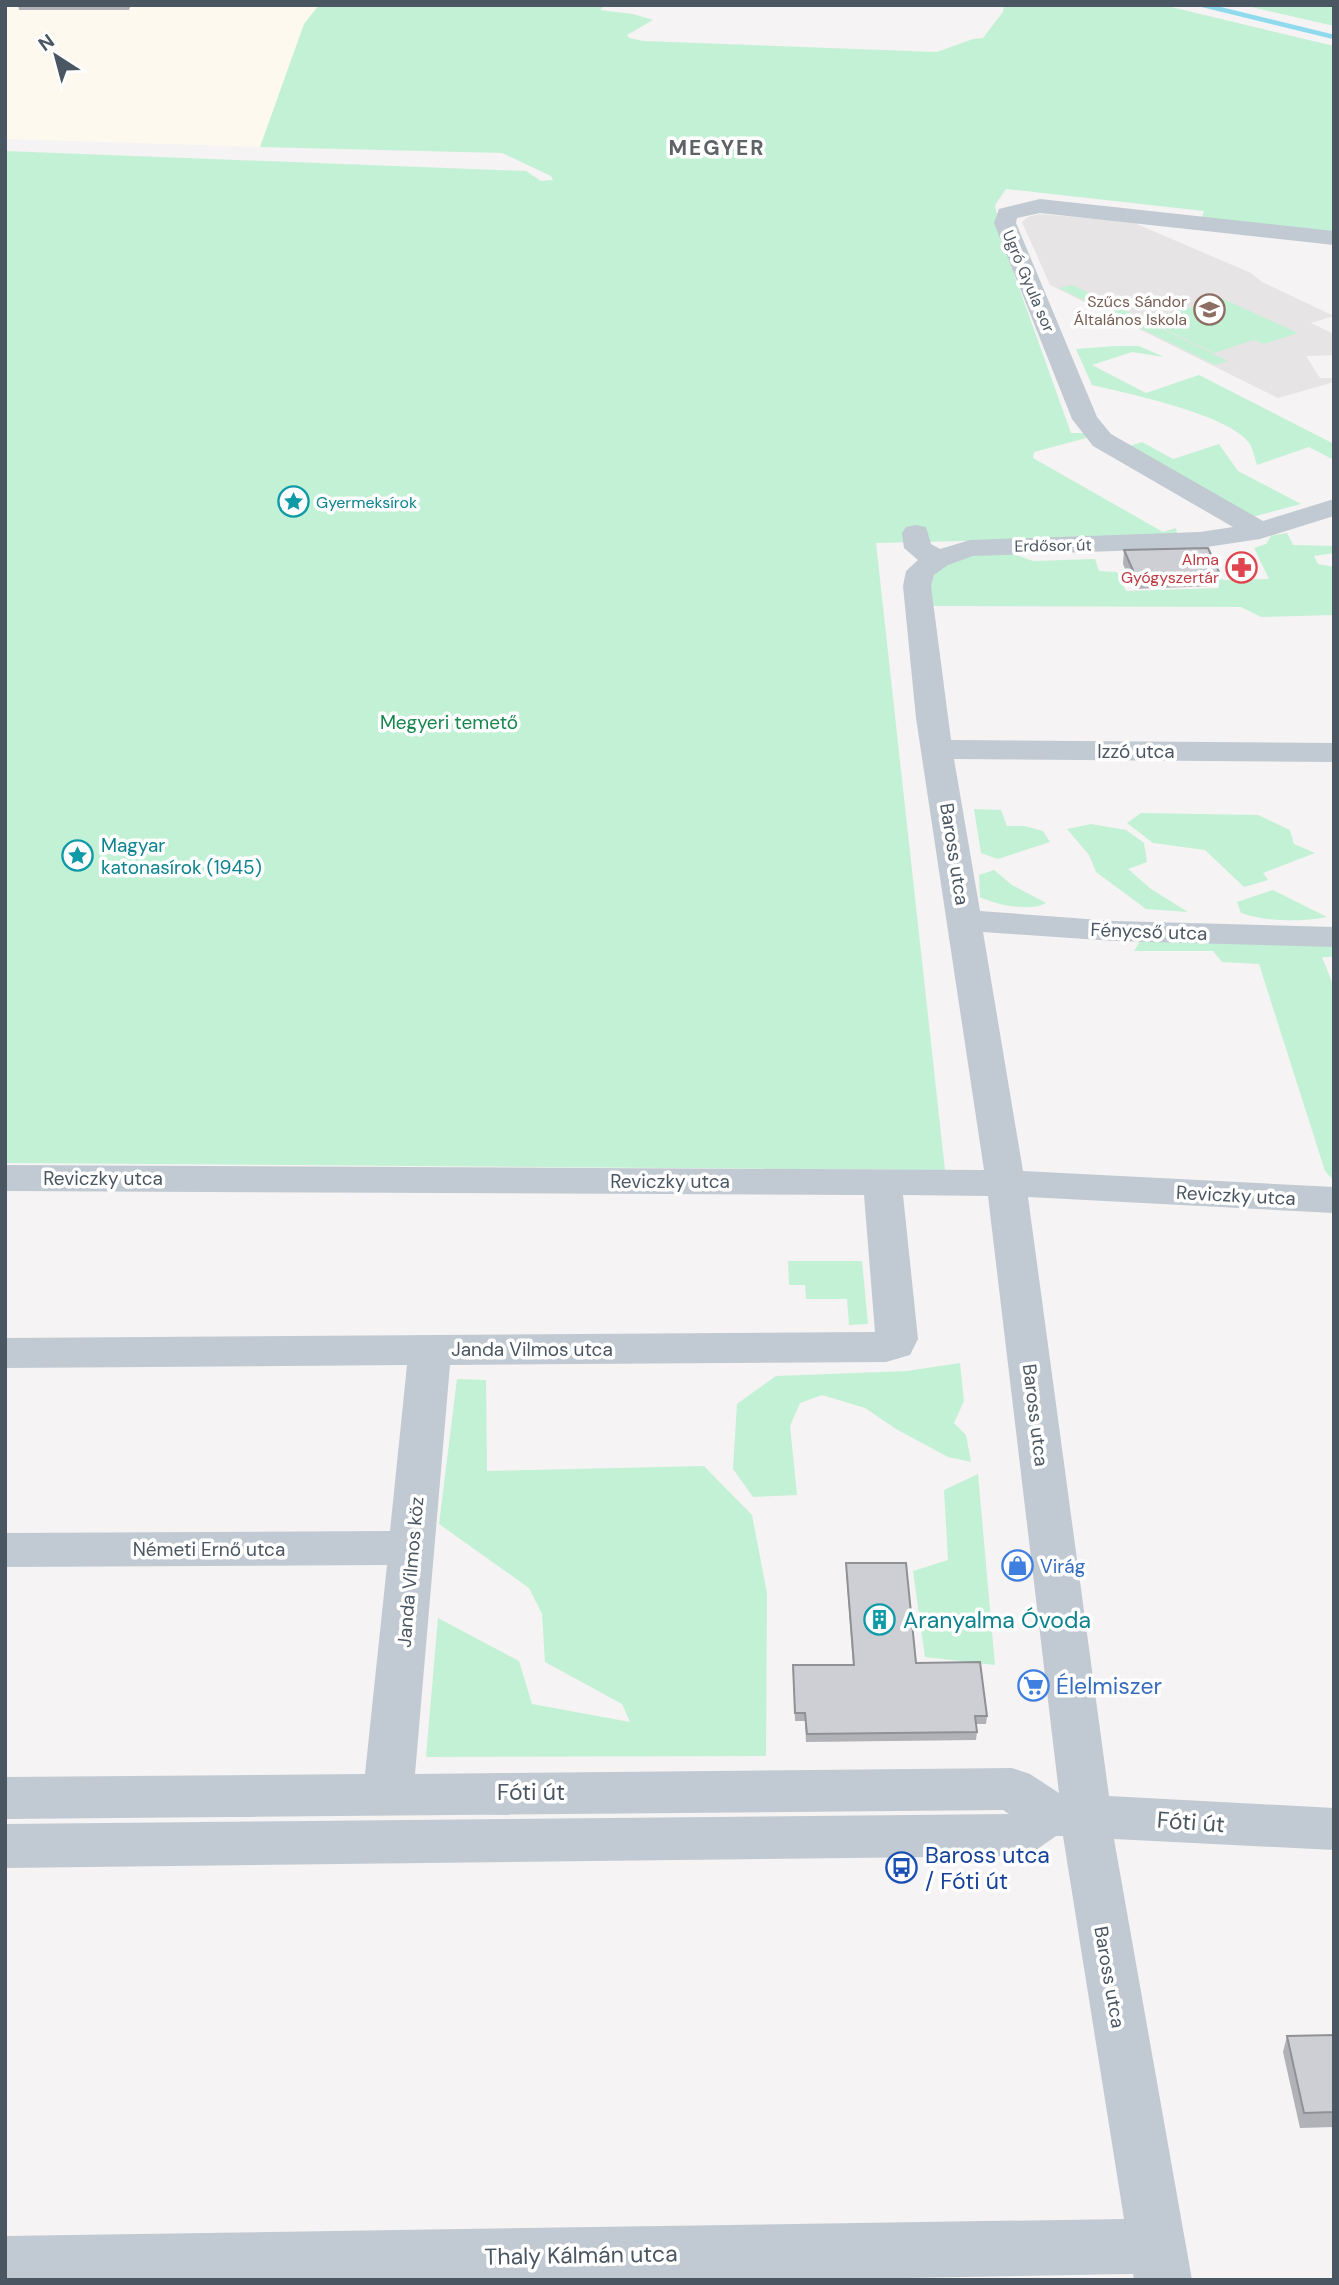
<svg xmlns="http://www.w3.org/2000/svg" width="1339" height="2285" viewBox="0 0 1339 2285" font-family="'DM Sans',sans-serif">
	<rect width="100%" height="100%" fill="#f5f3f3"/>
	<path fill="#fdf9ef" d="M5,5H319L304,24L260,147L5,139Z"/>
	<path fill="#e6e4e5" d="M1039,214L1132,222L1251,273L1262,282L1334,316L1311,323L1334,334V355L1306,356L1320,378H1334V382L1278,398L1050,285L1022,222L1028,217Z"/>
	<g fill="#c3f1d5">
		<path d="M319,5H605L600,10L633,14L653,20L627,35L629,38L644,41L937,52L973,39L983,38L1003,12L1004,5H1163L1334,46V238L1200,224L1204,211L1006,189L995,205L1003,243L1071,433H1086V438L1034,452L1033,458L1163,532L1176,528L1177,533L1171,536L876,543L945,1170L5,1163V151L526,171L541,181L553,180L551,176L502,153L260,147L304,24Z"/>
		<path d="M1246,5H1334V26L1251,7Z"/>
		<path d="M1072,285L1228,361L1215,365L1059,288Z"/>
		<path d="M1221,298L1298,333L1264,344L1254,340L1214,353L1148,321Z"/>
		<path d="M1116,346H1139L1164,357L1132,352L1092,365L1146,393L1199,375L1334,444V460L1309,447L1257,465C1255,459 1253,450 1250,444C1231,415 1127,393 1092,385L1076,349Z"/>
		<path d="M1142,442L1173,459L1219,444L1238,471L1301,504L1252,517L1130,446Z"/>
		<path d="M1287,533L1293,545L1334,546V553L1314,556L1318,564L1334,567V615L1261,617L1241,607L930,606L929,578L955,559L977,555L1013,554L1033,561L1095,559L1099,571L1117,572L1126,591L1219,588L1207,562L1198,552L1213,556L1223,580L1269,579L1254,548L1266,544L1271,536Z"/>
		<path d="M974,809L1001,810L1007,826H1025L1043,831L1050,842L998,859L981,853Z"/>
		<path d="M1141,813L1258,815L1290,830L1294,844L1315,853L1263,873L1268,880L1244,887L1205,850L1153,843L1127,823Z"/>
		<path d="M1091,824L1126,830L1144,843L1147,862L1128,869L1151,889L1188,912L1146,909L1096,872L1089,855L1067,829Z"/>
		<path d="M994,870L1012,885L1046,903C1030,912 996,905 980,897L979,875Z"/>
		<path d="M1273,890L1327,917C1302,922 1266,922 1241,913L1237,902Z"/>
		<path d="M1143,936L1334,942V957H1322L1334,987V1181L1325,1171L1259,964L1222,962L1213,951H1134Z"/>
		<path d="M788,1261H862L868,1324L849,1325L847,1299H806L805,1285H789Z"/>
		<path d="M960,1363L964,1401L954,1423L966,1435L971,1462L948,1457L896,1429L865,1408L822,1395L800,1403L790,1426L797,1495L753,1497L733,1469L737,1404L776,1376L907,1371Z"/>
		<path d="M457,1379L486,1380L487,1471L704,1466L752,1515L767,1593L766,1756L426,1757L438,1618L519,1661L532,1704L630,1722L622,1704L545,1662L542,1614L529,1588L439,1524Z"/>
		<path d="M978,1474L995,1665L925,1657L913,1571L948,1560L944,1490Z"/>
	</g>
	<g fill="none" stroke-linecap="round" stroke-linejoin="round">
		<path stroke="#90daee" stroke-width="4.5" d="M1203,5L1334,37"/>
		<path fill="#c1cad2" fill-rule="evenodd" d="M1040,199L1334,231V245L1040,213L1017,218L1016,223L1097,417L1111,434L1263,521L1334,499V516L1260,539L1200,548L973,556L948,565L934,575L931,586L951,740L1334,743V762L954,759L980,911L1114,921L1334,927V947L1114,941L983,932L1023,1171L1334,1187V1213L1028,1197L1109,1796L1334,1808V1850L1114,1839L1192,2280H1134L1133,2274L792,2280H5V2236L1124,2219L1063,1836H1056L1036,1850L1018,1856L5,1868V1824L1009,1814L1003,1810L5,1819V1777L365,1774L387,1565L5,1567V1533L390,1531L407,1365L5,1368V1338L875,1332L864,1195L5,1191V1165L984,1170L916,718L903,586L906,571L918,560L904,548L902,533L906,527L916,525L926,527L931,544L940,549L970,540L1200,532L1233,527L1093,446L1072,419L994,223L999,209ZM903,1195L988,1196L1059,1793L1030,1774L1012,1768L415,1774L450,1365L886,1362L910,1355L918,1339Z"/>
	</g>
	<g fill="#b0b2b7">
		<path d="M18,5H131L129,10H19Z"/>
		<path d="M1124,550L1219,572L1217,586L1133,589L1123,564Z"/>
		<path d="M846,1563L916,1663L987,1716L986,1724H976L977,1732L976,1740L806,1742L805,1721H795L793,1665H853L846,1571Z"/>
		<path d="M1334,2035V2127L1300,2128L1283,2052L1287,2036Z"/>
	</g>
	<g fill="#cdcfd5" stroke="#909195" stroke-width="2">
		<path d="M1208,548L1219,572L1135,575L1124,550Z"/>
		<path d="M846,1563H906L916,1663L980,1662L987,1716H975L977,1732L807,1734L805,1713H795L793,1665H854Z"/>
		<path d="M1334,2035V2112L1304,2113L1287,2036Z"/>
	</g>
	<defs>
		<symbol id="school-ring" viewBox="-11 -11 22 22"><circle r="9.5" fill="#fff" stroke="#8d6e63" stroke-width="1.5"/><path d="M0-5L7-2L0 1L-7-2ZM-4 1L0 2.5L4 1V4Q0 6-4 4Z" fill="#8d6e63"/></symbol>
		<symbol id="sight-ring" viewBox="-11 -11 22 22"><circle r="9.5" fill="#fff" stroke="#0f9aa8" stroke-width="1.5"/><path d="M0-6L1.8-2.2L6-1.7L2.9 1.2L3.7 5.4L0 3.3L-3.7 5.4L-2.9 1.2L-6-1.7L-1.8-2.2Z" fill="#0f9aa8"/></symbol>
		<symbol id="pharmacy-ring" viewBox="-11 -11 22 22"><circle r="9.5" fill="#fff" stroke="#e0444e" stroke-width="1.5"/><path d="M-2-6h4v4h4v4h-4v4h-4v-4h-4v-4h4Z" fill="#e0444e"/></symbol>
		<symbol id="shop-ring" viewBox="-11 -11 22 22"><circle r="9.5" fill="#fff" stroke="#3f7fe0" stroke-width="1.5"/><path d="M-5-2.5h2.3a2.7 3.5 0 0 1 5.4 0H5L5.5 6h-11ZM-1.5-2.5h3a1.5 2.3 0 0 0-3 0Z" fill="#3f7fe0"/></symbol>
		<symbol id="building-ring" viewBox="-11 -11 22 22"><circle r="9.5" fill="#fff" stroke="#0f9aa8" stroke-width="1.5"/><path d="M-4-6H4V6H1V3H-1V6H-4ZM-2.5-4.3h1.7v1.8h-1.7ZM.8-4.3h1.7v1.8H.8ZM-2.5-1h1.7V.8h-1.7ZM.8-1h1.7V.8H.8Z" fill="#0f9aa8"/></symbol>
		<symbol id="supermarket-ring" viewBox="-11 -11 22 22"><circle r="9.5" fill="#fff" stroke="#3f7fe0" stroke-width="1.5"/><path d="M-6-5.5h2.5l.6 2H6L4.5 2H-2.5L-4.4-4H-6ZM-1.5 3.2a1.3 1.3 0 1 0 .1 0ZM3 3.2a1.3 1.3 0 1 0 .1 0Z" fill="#3f7fe0"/></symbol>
		<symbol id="bus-ring" viewBox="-11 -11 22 22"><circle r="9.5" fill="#fff" stroke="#1a4fb4" stroke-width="1.5"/><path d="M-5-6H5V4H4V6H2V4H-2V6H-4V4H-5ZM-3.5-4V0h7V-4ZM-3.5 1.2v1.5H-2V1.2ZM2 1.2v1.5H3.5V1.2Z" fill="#1a4fb4"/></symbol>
	</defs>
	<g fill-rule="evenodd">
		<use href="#school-ring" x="1192" y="292" width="35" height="35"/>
		<use href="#sight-ring" x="276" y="484" width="35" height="35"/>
		<use href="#pharmacy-ring" x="1224" y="550" width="35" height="35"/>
		<use href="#sight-ring" x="60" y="838" width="35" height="35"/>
		<use href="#shop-ring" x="1000" y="1548" width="35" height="35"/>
		<use href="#building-ring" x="862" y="1602" width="35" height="35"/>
		<use href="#supermarket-ring" x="1016" y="1668" width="35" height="35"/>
		<use href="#bus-ring" x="884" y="1850" width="35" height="35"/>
	</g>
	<g text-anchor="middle" stroke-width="7" stroke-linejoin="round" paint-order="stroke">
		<g font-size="16" fill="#4a5661" stroke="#fff">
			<text transform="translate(1029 281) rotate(67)" y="6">Ugró Gyula sor</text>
			<text transform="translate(1053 545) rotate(-1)" y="6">Erdősor út</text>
		</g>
		<g font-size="16" fill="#785e54" stroke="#fff" text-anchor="end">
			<text x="1187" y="307">Szűcs Sándor<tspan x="1187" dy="18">Általános Iskola</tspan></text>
		</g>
		<g font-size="16" fill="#0d838f" stroke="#fff" text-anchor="start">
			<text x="316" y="508">Gyermeksírok</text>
		</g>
		<g font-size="16" fill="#be3a42" stroke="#fff" text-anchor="end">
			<text x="1219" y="565">Alma<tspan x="1219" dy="18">Gyógyszertár</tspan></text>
		</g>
		<g font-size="19" fill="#17864f" stroke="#fff">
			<text x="449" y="729">Megyeri temető</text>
		</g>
		<g font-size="19" fill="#4a5661" stroke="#fff">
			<text x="1136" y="758">Izzó utca</text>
			<text transform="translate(955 854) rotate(81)" y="7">Baross utca</text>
			<text transform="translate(1149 931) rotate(2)" y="7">Fénycső utca</text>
			<text x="103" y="1185">Reviczky utca</text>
			<text x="670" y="1188">Reviczky utca</text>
			<text transform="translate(1236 1195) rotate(3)" y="7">Reviczky utca</text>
			<text x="532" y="1356">Janda Vilmos utca</text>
			<text transform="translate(1036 1415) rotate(83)" y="7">Baross utca</text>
			<text x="209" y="1556">Németi Ernő utca</text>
			<text transform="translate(410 1572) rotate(-85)" y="7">Janda Vilmos köz</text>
			<text transform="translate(1110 1977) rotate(80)" y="7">Baross utca</text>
		</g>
		<g font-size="19" fill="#0d838f" stroke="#fff" text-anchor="start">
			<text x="101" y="852">Magyar<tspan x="101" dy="22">katonasírok (1945)</tspan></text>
		</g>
		<g font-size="19" fill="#366cbe" stroke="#fff" text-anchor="start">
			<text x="1040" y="1573">Virág</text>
		</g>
		<g font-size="21" font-weight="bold" letter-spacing="2" fill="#5f6368" stroke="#fff">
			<text x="717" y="155">MEGYER</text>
		</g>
		<g font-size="23" fill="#0d838f" stroke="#fff" text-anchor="start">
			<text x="903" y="1628">Aranyalma Óvoda</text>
		</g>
		<g font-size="23" fill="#366cbe" stroke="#fff" text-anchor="start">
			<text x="1056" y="1694">Élelmiszer</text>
		</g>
		<g font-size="23" fill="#4a5661" stroke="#fff">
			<text x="531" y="1800">Fóti út</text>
			<text transform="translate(1191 1822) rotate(4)" y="8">Fóti út</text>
			<text transform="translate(581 2255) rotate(-1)" y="8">Thaly Kálmán utca</text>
		</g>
		<g font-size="23" fill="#164399" stroke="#fff" text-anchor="start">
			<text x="925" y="1863">Baross utca<tspan x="925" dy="26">/ Fóti út</tspan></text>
		</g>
	</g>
	<rect width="1339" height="2285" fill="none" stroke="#4a5661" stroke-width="14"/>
	<g transform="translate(56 56) rotate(324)" stroke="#ffffff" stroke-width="5" paint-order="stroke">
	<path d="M0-5L12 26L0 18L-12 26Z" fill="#4a5661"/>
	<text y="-10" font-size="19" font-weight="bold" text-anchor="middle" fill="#4a5661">N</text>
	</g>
</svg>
